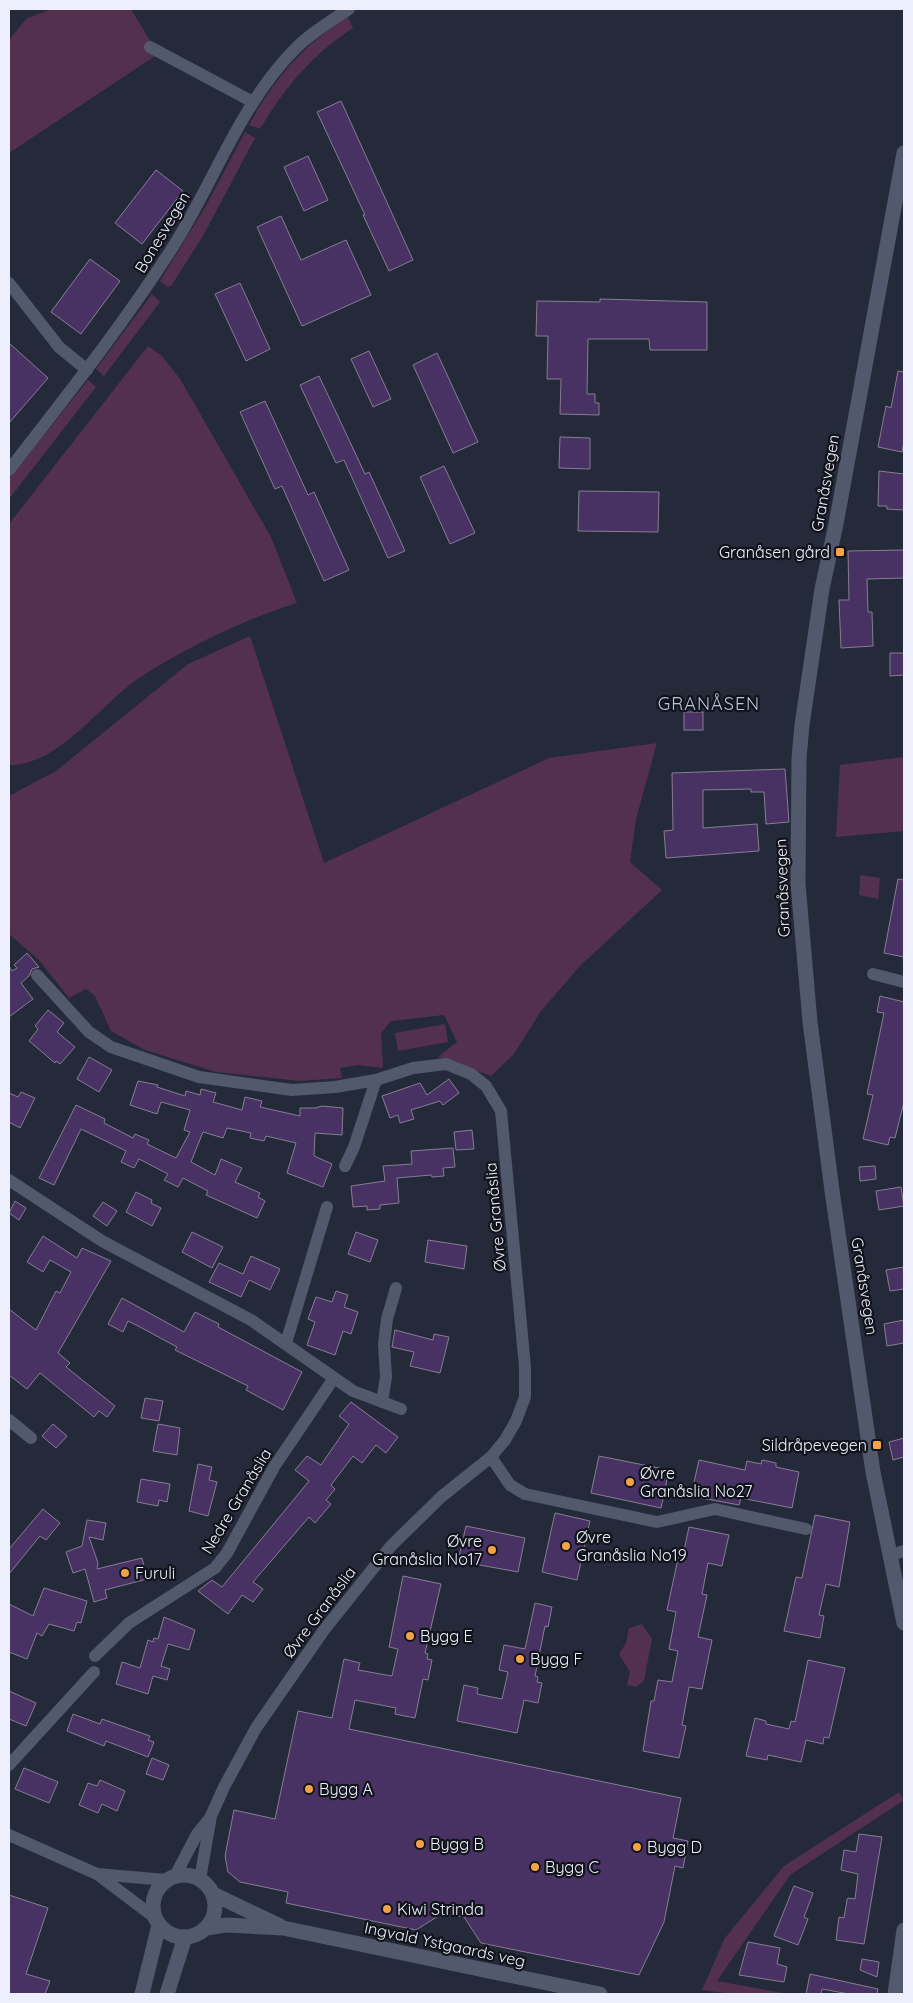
<svg xmlns="http://www.w3.org/2000/svg" width="913" height="2003" viewBox="0 0 913 2003" font-family="Quicksand,sans-serif">
	<rect width="100%" height="100%" fill="#252a3b"/>
	<g fill="#53304d">
		<path d="M52,9H131L158,54L9,153V40L27,18Z"/>
		<path d="M348,17L353,28C313,54 284,88 260,129L249,125C272,82 305,42 348,17Z"/>
		<path d="M245,132L255,138L203,236L171,286L167,287L160,281L207,204Z"/>
		<path d="M152,294L160,302L104,376L96,369Z"/>
		<path d="M148,346L162,356L180,379L271,537L297,603C243,620 194,644 145,674C104,699 59,767 9,765V524Z"/>
		<path d="M88,380L96,387L9,499V479Z"/>
		<path d="M250,636L324,863L549,758L657,743L636,819L630,862L662,890L581,965L541,1011L514,1054L491,1076L438,1057L457,1042L444,1015L391,1021L381,1033L383,1068L358,1065L340,1068L342,1078L300,1081L216,1072L145,1050L111,1031L95,996L86,989L69,998L38,959L9,934V796L56,771L188,664Z"/>
		<path d="M904,757V831L836,837L840,765Z"/>
		<path d="M860,875L880,878L878,899L859,895Z"/>
		<path d="M445,1024L448,1042L398,1051L395,1033Z"/>
		<path d="M642,1624L652,1639L644,1681L636,1687L627,1685L630,1672L619,1654L626,1643L629,1628Z"/>
		<path d="M899,1792L904,1800L790,1875L717,1981L788,1994H732L702,1990L725,1938L784,1866Z"/>
	</g>
	<g fill="#473263" stroke="#857e92">
		<path d="M341,101L413,260L389,271L363,215H365L317,112Z"/>
		<path d="M308,156L328,200L304,211L284,167Z"/>
		<path d="M156,170L183,191L142,244L115,223Z"/>
		<path d="M281,216L301,260L346,240L371,295L302,326L257,227Z"/>
		<path d="M90,259L120,281L81,334L51,312Z"/>
		<path d="M240,283L270,349L246,361L215,294Z"/>
		<path d="M600,299L707,302V350H650L649,339H588L587,394H595V403H599V415L560,414L561,379H547L548,336H536L537,301L600,302Z"/>
		<path d="M9,343L48,378L9,423Z"/>
		<path d="M369,351L391,399L373,407L351,359Z"/>
		<path d="M437,353L478,442L453,453L413,365Z"/>
		<path d="M898,371L904,372V442L902,452L878,447L886,406L891,408Z"/>
		<path d="M319,376L365,474L369,472L405,551L388,558L344,460L336,463L300,385Z"/>
		<path d="M265,401L308,495L314,492L349,570L324,581L282,486L275,489L240,412Z"/>
		<path d="M560,437L590,438V469L559,468Z"/>
		<path d="M444,466L475,533L450,544L420,477Z"/>
		<path d="M879,471L904,474V510L887,509V506H878Z"/>
		<path d="M579,491L659,492L658,532L578,531Z"/>
		<path d="M904,550V578L867,579L868,612H872L873,646L841,648L839,600H849L848,551Z"/>
		<path d="M890,653H904V675L890,676Z"/>
		<rect x="684" y="712" width="19" height="18"/>
		<path d="M785,769L789,822L766,824L764,792H751V789L703,790V828L757,824L759,851L666,858L664,831L673,830L672,773Z"/>
		<path d="M898,879L904,880V957L884,953Z"/>
		<path d="M27,953L39,967L32,969L29,976L21,983L33,999L9,1017V966L12,971L17,968L14,965Z"/>
		<path d="M880,996L904,1002V1102L895,1138L890,1137L888,1145L863,1139L873,1095L867,1094L884,1013L877,1012Z"/>
		<path d="M48,1010L64,1023L57,1032L75,1047L60,1064L56,1061L55,1063L29,1041L38,1029L35,1026Z"/>
		<path d="M89,1057L112,1070L99,1092L77,1079Z"/>
		<path d="M449,1079L459,1093L443,1105L440,1101L411,1110L414,1119L400,1123L398,1115L390,1118L382,1096L420,1083L427,1095Z"/>
		<path d="M138,1081L158,1085L157,1087L185,1096L186,1091L200,1095L201,1089L216,1093L213,1102L242,1110L245,1097L262,1101L260,1107L300,1116V1108H315L322,1106L343,1108L342,1135L315,1133L314,1156L332,1164L323,1187L287,1173L296,1143L266,1136L264,1141L250,1138L251,1133L227,1128L223,1138L203,1132L191,1162L215,1175L221,1159L242,1168L235,1182L260,1193L258,1197L265,1201L257,1218L206,1195L208,1191L183,1178L178,1187L164,1180L168,1174L139,1159L134,1168L121,1162L126,1151L81,1129L54,1185L39,1178L76,1105L105,1119L104,1123L133,1138L135,1134L149,1140L147,1144L176,1158L190,1132L184,1130L190,1110L161,1102L157,1114L130,1105Z"/>
		<path d="M21,1092L35,1098L20,1128L9,1122V1093L18,1097Z"/>
		<path d="M472,1130L474,1149L456,1150L454,1132Z"/>
		<path d="M453,1148L455,1167L443,1168L444,1176L432,1177L431,1175L397,1178L399,1203L380,1205V1209L367,1210V1206L353,1207L351,1186L385,1181L383,1166L412,1164L411,1151Z"/>
		<path d="M875,1166L876,1179L860,1181L859,1167Z"/>
		<path d="M901,1187L904,1206L879,1210L876,1191Z"/>
		<path d="M136,1192L152,1200L151,1203L161,1208L152,1226L126,1212Z"/>
		<path d="M15,1201L26,1208L19,1220L9,1213Z"/>
		<path d="M103,1202L117,1211L107,1226L93,1216Z"/>
		<path d="M192,1232L223,1247L212,1268L182,1252Z"/>
		<path d="M356,1232L378,1240L370,1262L348,1254Z"/>
		<path d="M43,1236L77,1258L82,1248L111,1261L58,1353L70,1363L66,1367L115,1406L107,1417L99,1411L94,1417L40,1373L27,1389L9,1375V1309L36,1330L56,1291L60,1293L71,1272L50,1260L43,1272L27,1262Z"/>
		<path d="M428,1240L467,1246L464,1269L425,1262Z"/>
		<path d="M251,1256L280,1269L270,1290L249,1280L241,1297L209,1282L219,1263L243,1274Z"/>
		<path d="M904,1267V1289L890,1291L886,1270Z"/>
		<path d="M336,1291L348,1295L344,1307L358,1312L351,1334L343,1331L335,1355L307,1345L315,1322L308,1319L316,1297L332,1302Z"/>
		<path d="M122,1298L184,1332L195,1312L219,1324L218,1327L302,1372L283,1410L246,1390L248,1386L175,1350L177,1347L140,1327L128,1321L123,1332L108,1324Z"/>
		<path d="M904,1320V1343L887,1346L884,1324Z"/>
		<path d="M395,1330L433,1340L434,1334L449,1337L440,1373L410,1366L414,1352L392,1347Z"/>
		<path d="M145,1398L163,1401L159,1421L141,1418Z"/>
		<path d="M351,1402L398,1437L386,1453L376,1445L362,1463L353,1456L331,1485L335,1489L326,1500L331,1504L315,1523L309,1517L253,1582L263,1589L253,1602L242,1595L228,1614L198,1591L212,1580L222,1587L309,1481L295,1470L307,1456L321,1465L349,1424L339,1416Z"/>
		<path d="M53,1424L67,1436L56,1448L42,1436Z"/>
		<path d="M158,1424L180,1428L177,1455L153,1451Z"/>
		<path d="M904,1438V1457L893,1460L889,1442Z"/>
		<path d="M599,1456L669,1470L661,1508L591,1493Z"/>
		<path d="M699,1460L745,1470L747,1461L761,1464L762,1460L776,1463V1467L799,1472L792,1508L741,1498L739,1505L691,1496Z"/>
		<path d="M198,1464L212,1467L209,1480L217,1482L208,1516L189,1511Z"/>
		<path d="M141,1479L170,1484L167,1502L159,1500L158,1506L137,1502Z"/>
		<path d="M43,1509L60,1523L46,1540L40,1536L9,1574V1549Z"/>
		<path d="M555,1513L590,1521L577,1580L542,1572Z"/>
		<path d="M815,1515L850,1522L839,1587L826,1584L819,1615L824,1616L820,1638L784,1631L796,1577L802,1578Z"/>
		<path d="M87,1520L106,1523L103,1540L89,1537L98,1563L97,1569L142,1558L147,1579L105,1590L107,1598L94,1602L85,1569L73,1573L66,1552L82,1546Z"/>
		<path d="M466,1526L525,1538L518,1572L458,1561Z"/>
		<path d="M689,1527L729,1535L722,1566L708,1563L702,1594L707,1595L698,1637L712,1640L702,1689L689,1687L682,1725L686,1726L679,1758L643,1751L651,1701H654L658,1680L672,1682L678,1651L669,1649L676,1612L667,1610L679,1554L683,1555Z"/>
		<path d="M403,1576L441,1584L425,1653L428,1654L427,1659L432,1660L428,1680L423,1679L415,1718L395,1714L396,1708L355,1700L349,1729L681,1798L673,1838L688,1841L683,1868L675,1866L664,1922L639,1975L481,1943L464,1917L443,1913L416,1930L286,1903L288,1892L240,1882L228,1872L225,1856L234,1810L275,1819L298,1711L332,1718L344,1659L360,1663L358,1670L392,1676L398,1649L389,1647Z"/>
		<path d="M44,1588L87,1601L81,1623L77,1622L74,1631L49,1624L42,1636L37,1633L27,1659L9,1652V1604L33,1616Z"/>
		<path d="M535,1603L552,1607L548,1627L545,1626L535,1676L538,1677L537,1682L542,1683L538,1703L524,1700L517,1733L457,1721L464,1685L478,1688L477,1694L502,1699L508,1672L499,1670L504,1645L525,1649Z"/>
		<path d="M164,1617L195,1630L189,1650L168,1644L161,1666L170,1669L167,1680L153,1676L148,1694L116,1684L122,1662L140,1668L148,1640L153,1642L154,1638L158,1639Z"/>
		<path d="M808,1660L845,1668L829,1738L824,1737L823,1744L806,1740L801,1762L768,1755L767,1760L746,1756L755,1718L766,1721V1724L789,1729L791,1721L795,1722Z"/>
		<path d="M9,1691L36,1703L26,1726L9,1719Z"/>
		<path d="M73,1714L100,1724L102,1719L150,1736L148,1740L154,1742L148,1757L106,1741L104,1746L67,1731Z"/>
		<path d="M152,1758L169,1765L163,1780L146,1774Z"/>
		<path d="M24,1768L58,1782L49,1803L15,1789Z"/>
		<path d="M100,1780L125,1791L117,1811L102,1804L98,1813L79,1805L88,1783L97,1786Z"/>
		<path d="M859,1834L882,1837L864,1944L836,1940L839,1917L844,1918L847,1900L848,1898L855,1899L858,1874L841,1870L844,1850L856,1852Z"/>
		<path d="M794,1886L813,1893L804,1917L808,1919L798,1945L774,1936Z"/>
		<path d="M9,1895L48,1908L26,1974L50,1981L45,1994H9Z"/>
		<path d="M748,1942L780,1948L777,1964L787,1967L784,1982L739,1975Z"/>
		<path d="M862,1959L879,1962L877,1977L860,1970Z"/>
		<path d="M810,1974L878,1989L877,1994H849L822,1989L821,1994H806Z"/>
	</g>
	<g fill="none" stroke-linecap="round" stroke-linejoin="round">
		<g stroke="#53596c" stroke-width="12">
			<path d="M150,47L253,102"/>
			<path d="M9,283L59,347L87,370"/>
			<path d="M9,470C64,399 120,329 169,253C213,186 239,104 297,47C312,32 331,21 349,9"/>
			<path d="M873,974L904,982"/>
			<path d="M37,975L89,1032L111,1047L199,1077L292,1090L335,1087L376,1080L413,1068L446,1064L471,1074L486,1086L501,1111L525,1367V1397L516,1421L505,1440L491,1457L441,1497L391,1546L324,1630L256,1728L224,1787L211,1816L200,1879"/>
			<path d="M345,1166L354,1147L376,1080"/>
			<path d="M9,1180L102,1241L251,1320L353,1391L401,1409"/>
			<path d="M286,1343L327,1207"/>
			<path d="M382,1402L386,1377L384,1344L387,1319L396,1288"/>
			<path d="M9,1420L31,1438"/>
			<path d="M491,1457L510,1485L525,1494L657,1522L715,1509L806,1529"/>
			<path d="M890,1555L904,1551"/>
			<path d="M95,1656L129,1623L215,1568L227,1553L274,1467L334,1378"/>
			<path d="M9,1765L94,1672"/>
			<path d="M9,1835L97,1874L154,1917"/>
			<path d="M97,1874L166,1880"/>
			<path d="M175,1876L197,1834L210,1818"/>
		</g>
		<g stroke="#53596c" stroke-width="15">
			<path d="M904,153L836,524L822,589L802,725L799,758L798,884L810,1022L833,1198L873,1472L904,1623"/>
			<circle cx="184" cy="1906" r="31"/>
			<path d="M213,1894L280,1926"/>
			<path d="M206,1928L226,1925L283,1928L600,1994"/>
			<path d="M142,1994L159,1925"/>
			<path d="M167,1994L185,1937"/>
			<path d="M895,1994L904,1930"/>
		</g>
	</g>
	<g fill="#f5a346" stroke="#11131b" stroke-width="2">
		<rect x="835" y="547" width="10" height="10" rx="2.5"/>
		<rect x="872" y="1440" width="10" height="10" rx="2.5"/>
		<circle cx="630" cy="1482" r="5"/>
		<circle cx="566" cy="1546" r="5"/>
		<circle cx="492" cy="1550" r="5"/>
		<circle cx="125" cy="1573" r="5"/>
		<circle cx="410" cy="1636" r="5"/>
		<circle cx="520" cy="1659" r="5"/>
		<circle cx="309" cy="1789" r="5"/>
		<circle cx="420" cy="1844" r="5"/>
		<circle cx="637" cy="1847" r="5"/>
		<circle cx="535" cy="1867" r="5"/>
		<circle cx="387" cy="1909" r="5"/>
	</g>
	<g text-anchor="middle" stroke-width="4.5" stroke-linejoin="round" paint-order="stroke">
		<g font-size="16" fill="#edf0fc" stroke="#11131b">
			<text transform="translate(162 232) rotate(-59)" y="6">Bonesvegen</text>
			<text transform="translate(825 483) rotate(-80)" y="6">Granåsvegen</text>
			<text transform="translate(782 888) rotate(-92)" y="6">Granåsvegen</text>
			<text transform="translate(495 1217) rotate(-95)" y="6">Øvre Granåslia</text>
			<text transform="translate(865 1286) rotate(81)" y="6">Granåsvegen</text>
			<text transform="translate(236 1501) rotate(-59)" y="6">Nedre Granåslia</text>
			<text transform="translate(319 1612) rotate(-53)" y="6">Øvre Granåslia</text>
			<text transform="translate(445 1944) rotate(12)" y="6">Ingvald Ystgaards veg</text>
		</g>
		<g font-size="16" fill="#edf0fc" stroke="#11131b" text-anchor="start">
			<text x="830" y="558" text-anchor="end">Granåsen gård</text>
			<text x="867" y="1451" text-anchor="end">Sildråpevegen</text>
			<text x="640" y="1479">Øvre<tspan x="640" dy="18">Granåslia No27</tspan></text>
			<text x="576" y="1543">Øvre<tspan x="576" dy="18">Granåslia No19</tspan></text>
			<text x="482" y="1547" text-anchor="end">Øvre<tspan x="482" dy="18">Granåslia No17</tspan></text>
			<text x="135" y="1579">Furuli</text>
			<text x="420" y="1642">Bygg E</text>
			<text x="530" y="1665">Bygg F</text>
			<text x="319" y="1795">Bygg A</text>
			<text x="430" y="1850">Bygg B</text>
			<text x="647" y="1853">Bygg D</text>
			<text x="545" y="1873">Bygg C</text>
			<text x="397" y="1915">Kiwi Strinda</text>
		</g>
		<g font-size="18" letter-spacing="1" fill="#bcc3d9" stroke="#11131b">
			<text x="709" y="710">GRANÅSEN</text>
		</g>
	</g>
	<rect width="913" height="2003" fill="none" stroke="#edf0fc" stroke-width="20"/>
</svg>
